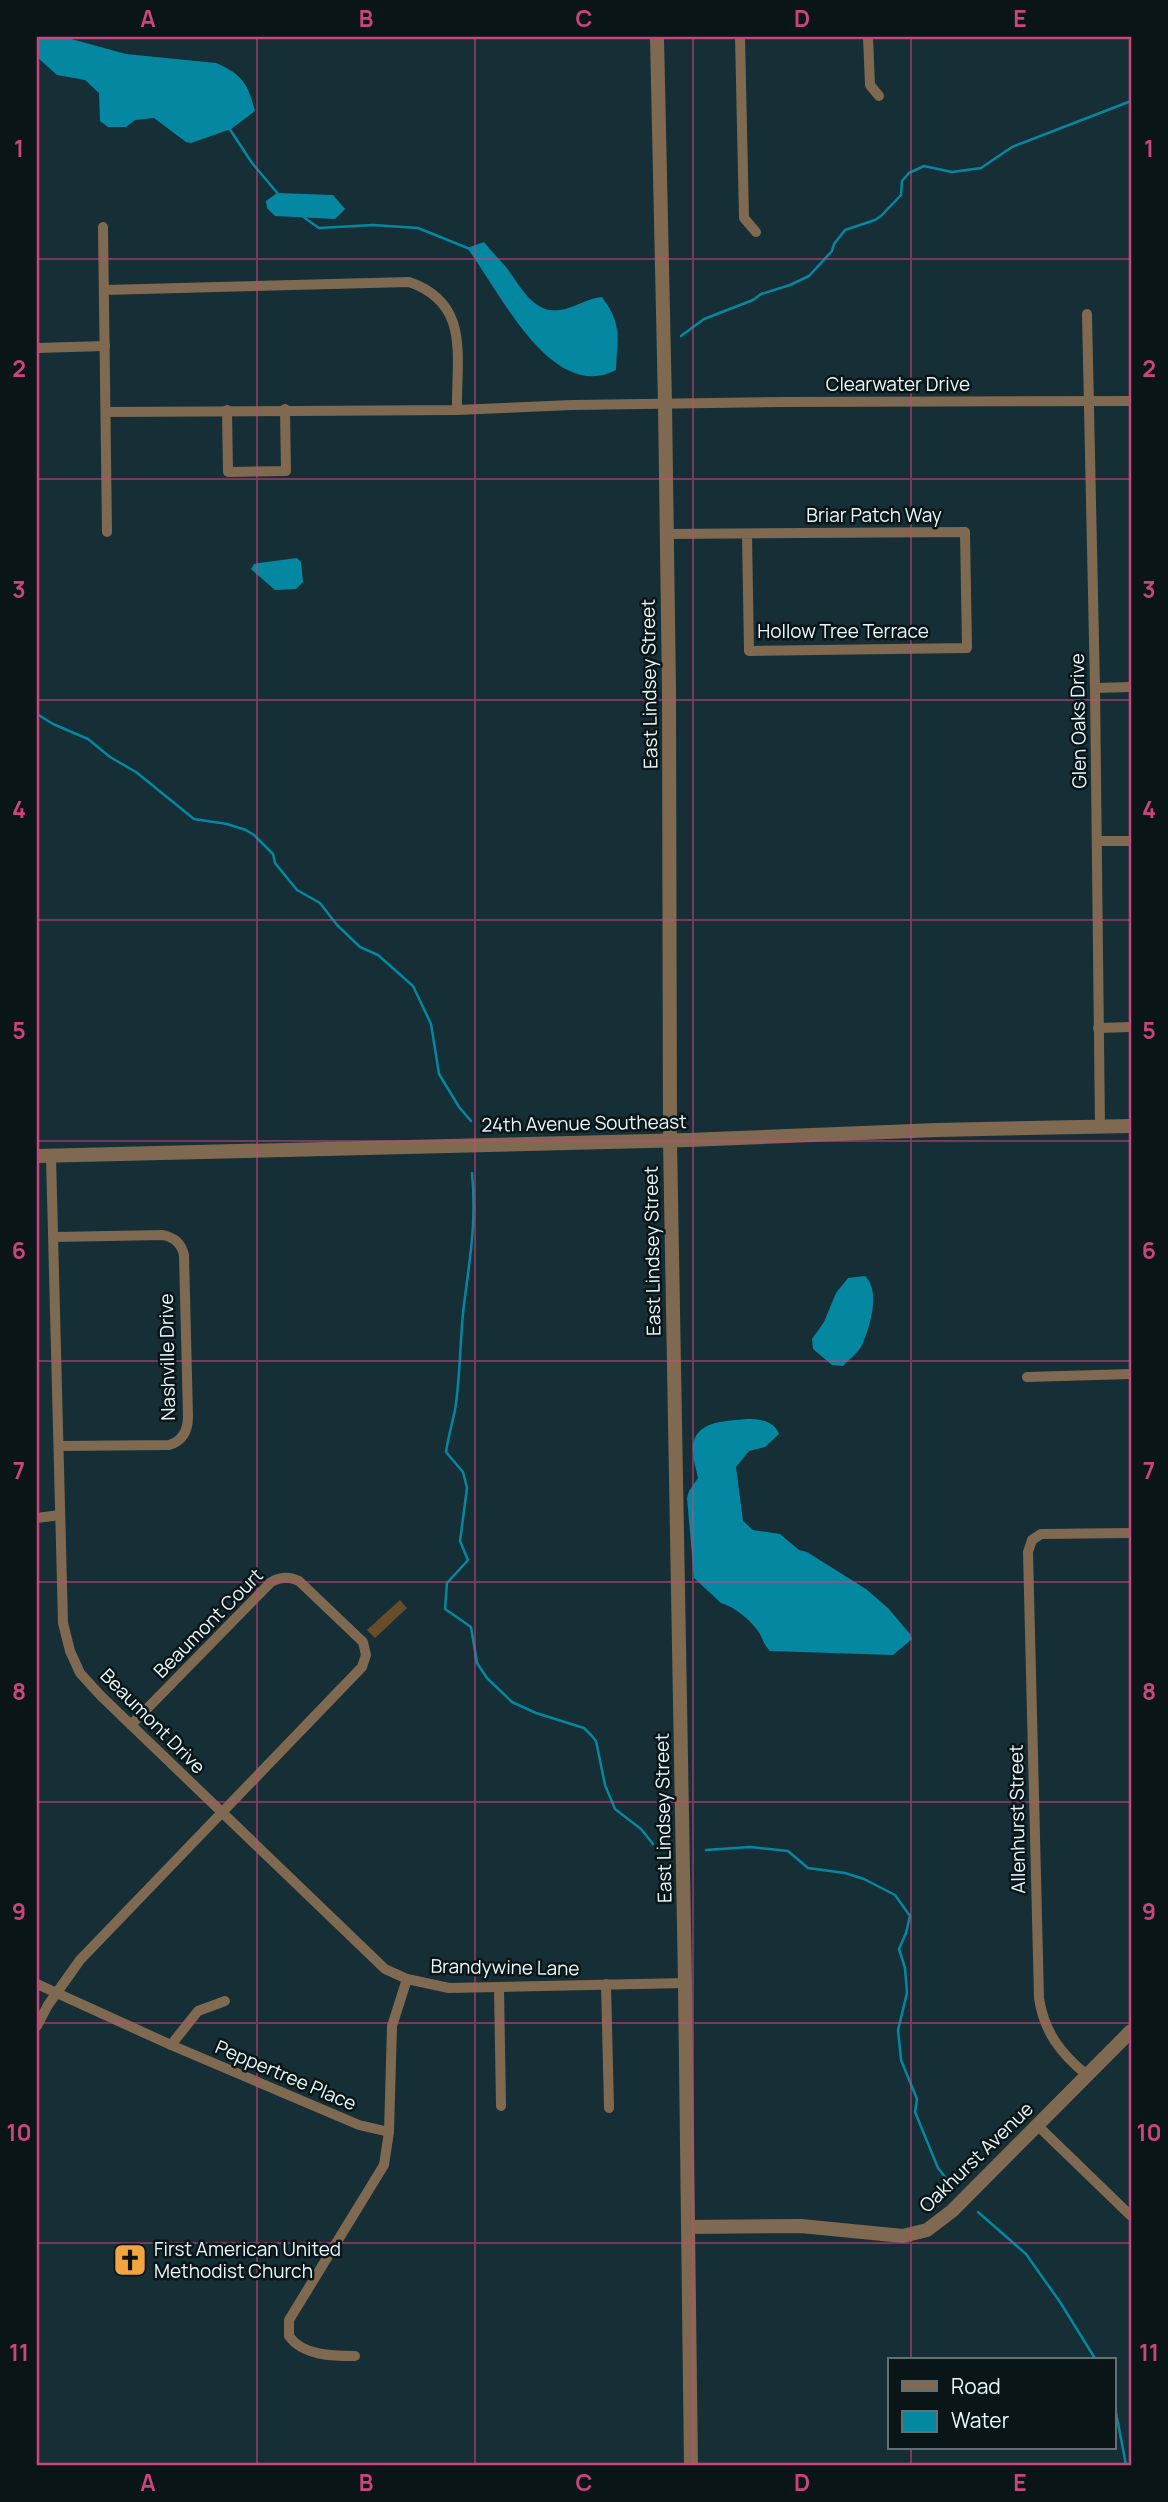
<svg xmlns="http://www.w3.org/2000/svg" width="1168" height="2502" viewBox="0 0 1168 2502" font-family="Manrope,sans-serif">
	<rect width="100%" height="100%" fill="#162e35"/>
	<path fill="#694c28" d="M400,1600L407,1608L375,1638L367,1630Z"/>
	<g fill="#0488a1">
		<path d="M37,37H64L126,54L216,63C242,74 248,84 255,111L231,129L191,143L186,142L154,118L135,120L126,127H108L100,121L99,93L85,80L57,75L37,57Z"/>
		<path d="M277,193L333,195L345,209L335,219L275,216L267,208L266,201Z"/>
		<path d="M484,242C491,251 499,259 506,267C520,285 533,314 560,310C575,308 587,298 602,297C623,325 617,338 616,370C551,404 498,288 467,248Z"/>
		<path d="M297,558L301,562L303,582L296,589L275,590L251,569L254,564L259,563Z"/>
		<path d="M865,1276C881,1291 870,1327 862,1345C858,1353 849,1359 843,1366L832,1365L813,1349L812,1339L824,1322L836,1293L848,1278Z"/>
		<path d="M748,1419C761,1419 774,1421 779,1434L765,1447L749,1451L736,1467L743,1521L753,1530L780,1534L799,1550L807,1552L866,1589L888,1608L910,1634L912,1639L893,1655L770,1651C763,1644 763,1638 758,1631C750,1620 735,1607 721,1603L694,1578L687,1498L689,1491L698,1478C696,1469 693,1460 693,1451C691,1420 727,1421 748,1419Z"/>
	</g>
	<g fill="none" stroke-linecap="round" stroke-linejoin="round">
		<g stroke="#0488a1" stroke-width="2.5">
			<path d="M229,128L252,163L279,195"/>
			<path d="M302,216L319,228L373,225L418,228L470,249"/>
			<path d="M681,336L704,319L753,300L761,294L790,285L809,276L832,251L834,244L845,230L875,220L881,216L901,195L902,181L909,173L924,166L952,172L981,168L1012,147L1131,101"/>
			<path d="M37,714L53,724L88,739L110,757L136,772L194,819L227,824L246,830L254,835L273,854L275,863L297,890L320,903L337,925L360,947L378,955L413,986L431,1024L439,1074L459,1107L471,1121"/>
			<path d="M472,1173C477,1224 469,1262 463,1313C460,1344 460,1379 455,1410C452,1424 448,1438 446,1452L463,1472L467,1488L460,1541L468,1560L447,1583L445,1609L471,1627L477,1663L487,1678L512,1702L536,1713L584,1728L591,1735L596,1741L605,1785L615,1809L641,1829L653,1844"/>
			<path d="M706,1850L750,1847L788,1851L808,1868L845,1873L864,1879L895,1895L910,1916L906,1933L899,1949L905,1968L907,1993L898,2030L901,2060L917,2099L915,2112L938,2168L953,2187"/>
			<path d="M978,2212L1026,2254L1060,2302L1096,2360"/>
			<path d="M1114,2402L1126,2465"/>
		</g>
		<g stroke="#7f6950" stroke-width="10">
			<path d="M740,37L744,218L756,232"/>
			<path d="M868,37L870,85L879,96"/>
			<path d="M103,227L107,532"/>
			<path d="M104,290L409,282C471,303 456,357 457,410"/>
			<path d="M1087,314L1095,688L1100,1127"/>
			<path d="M37,348L105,346"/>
			<path d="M227,410L228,472L286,471L285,409"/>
			<path d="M106,412L457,410L572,405L784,402L1131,401"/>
			<path d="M666,534L965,532L967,648L749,651L747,534"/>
			<path d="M1095,688L1131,687"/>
			<path d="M1097,841H1131"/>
			<path d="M1098,1028L1131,1027"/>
			<path d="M51,1156L63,1623L70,1651L80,1673L101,1696L385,1969L407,1979L449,1988L685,1983"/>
			<path d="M54,1237L163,1235C175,1238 181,1243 184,1255L188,1416C188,1430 183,1441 169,1445L59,1446"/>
			<path d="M1027,1377L1131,1374"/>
			<path d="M37,1518L60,1515"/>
			<path d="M37,1984L171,2045L359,2125L389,2132"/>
			<path d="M606,1984L609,2108"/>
			<path d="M499,1987L501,2106"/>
			<path d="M37,2026L48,2005L80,1960L362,1667L366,1655L363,1642L299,1581C289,1576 280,1577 271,1582L131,1725"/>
			<path d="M171,2045L198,2011L225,2001"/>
			<path d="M1087,2075C1061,2054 1044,2032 1039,1998L1028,1552L1032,1540L1041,1534L1131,1533"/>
			<path d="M1037,2125L1131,2216"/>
			<path d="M355,2356C333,2356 303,2356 289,2336V2320L384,2165L389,2132L392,2026L407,1979"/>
		</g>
		<g stroke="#7f6950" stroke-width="14">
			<path d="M657,37L665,404L669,691L670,1141L685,1983L691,2465"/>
			<path d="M37,1156L689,1140L937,1130L1131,1126"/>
			<path d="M689,2227L801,2226L903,2236L927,2230L952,2211L1131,2031"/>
		</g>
	</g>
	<path fill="none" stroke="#ca457b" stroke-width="2" stroke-opacity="0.55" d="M257,37V2465M475,37V2465M693,37V2465M911,37V2360M37,259H1131M37,479H1131M37,700H1131M37,920H1131M37,1141H1131M37,1361H1131M37,1582H1131M37,1802H1131M37,2023H1131M37,2243H1131M911,2448V2465"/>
	<defs>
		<symbol id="church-square" viewBox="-11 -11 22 22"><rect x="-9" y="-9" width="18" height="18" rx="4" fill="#f1a540" stroke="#0a1518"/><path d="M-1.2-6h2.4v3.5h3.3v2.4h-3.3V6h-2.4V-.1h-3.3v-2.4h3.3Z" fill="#111"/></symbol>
	</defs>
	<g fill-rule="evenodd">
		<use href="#church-square" x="111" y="2241" width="38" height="38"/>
	</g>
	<g text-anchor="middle" stroke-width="5" stroke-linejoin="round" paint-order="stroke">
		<g font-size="19" fill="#e9f8fc" stroke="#0a1518">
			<text x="898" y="391">Clearwater Drive</text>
			<text x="874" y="522">Briar Patch Way</text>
			<text x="843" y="638">Hollow Tree Terrace</text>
			<text transform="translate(649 684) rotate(-91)" y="7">East Lindsey Street</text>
			<text transform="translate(1078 721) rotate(-91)" y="7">Glen Oaks Drive</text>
			<text transform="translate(584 1123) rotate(-1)" y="7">24th Avenue Southeast</text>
			<text transform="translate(652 1251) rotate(-91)" y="7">East Lindsey Street</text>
			<text transform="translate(167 1357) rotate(-91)" y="7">Nashville Drive</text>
			<text transform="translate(208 1623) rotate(-45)" y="7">Beaumont Court</text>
			<text transform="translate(153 1721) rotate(45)" y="7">Beaumont Drive</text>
			<text transform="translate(663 1818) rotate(-91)" y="7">East Lindsey Street</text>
			<text transform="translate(1017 1819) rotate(-91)" y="7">Allenhurst Street</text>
			<text transform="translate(505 1967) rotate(1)" y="7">Brandywine Lane</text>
			<text transform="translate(286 2075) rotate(23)" y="7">Peppertree Place</text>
			<text transform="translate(976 2157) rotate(-44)" y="7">Oakhurst Avenue</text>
		</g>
		<g font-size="19" fill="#e9f8fc" stroke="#0a1518" text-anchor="start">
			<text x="154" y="2256">First American United<tspan x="154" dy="22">Methodist Church</tspan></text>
		</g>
	</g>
	<rect width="1168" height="2502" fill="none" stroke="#0a1518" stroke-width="77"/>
	<rect x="888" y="2358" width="228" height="91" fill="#0a1518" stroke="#637073" stroke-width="2"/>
	<rect x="902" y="2381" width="35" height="10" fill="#7f6950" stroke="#637073" stroke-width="2"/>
	<text x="951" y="2394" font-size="21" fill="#e9f8fc">Road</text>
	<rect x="902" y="2411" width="35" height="21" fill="#0488a1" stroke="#637073" stroke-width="2"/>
	<text x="951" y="2428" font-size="21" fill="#e9f8fc">Water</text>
	<rect x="38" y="38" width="1092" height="2426" fill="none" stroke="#ca457b" stroke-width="2.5"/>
	<g font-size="23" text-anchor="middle" font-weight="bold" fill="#ca457b">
		<text x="148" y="27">A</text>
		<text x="366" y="27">B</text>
		<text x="584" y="27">C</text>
		<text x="802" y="27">D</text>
		<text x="1020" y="27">E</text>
		<text x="19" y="157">1</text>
		<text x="1149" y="157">1</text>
		<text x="19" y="377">2</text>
		<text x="1149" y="377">2</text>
		<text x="19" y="598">3</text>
		<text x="1149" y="598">3</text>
		<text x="19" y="818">4</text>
		<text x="1149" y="818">4</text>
		<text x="19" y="1039">5</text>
		<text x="1149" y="1039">5</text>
		<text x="19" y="1259">6</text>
		<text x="1149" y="1259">6</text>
		<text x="19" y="1479">7</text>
		<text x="1149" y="1479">7</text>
		<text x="19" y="1700">8</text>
		<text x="1149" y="1700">8</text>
		<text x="19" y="1920">9</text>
		<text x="1149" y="1920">9</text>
		<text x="19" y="2141">10</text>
		<text x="1149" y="2141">10</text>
		<text x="19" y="2361">11</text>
		<text x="1149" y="2361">11</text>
		<text x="148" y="2491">A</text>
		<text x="366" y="2491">B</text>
		<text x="584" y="2491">C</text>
		<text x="802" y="2491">D</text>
		<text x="1020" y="2491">E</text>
	</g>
</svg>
